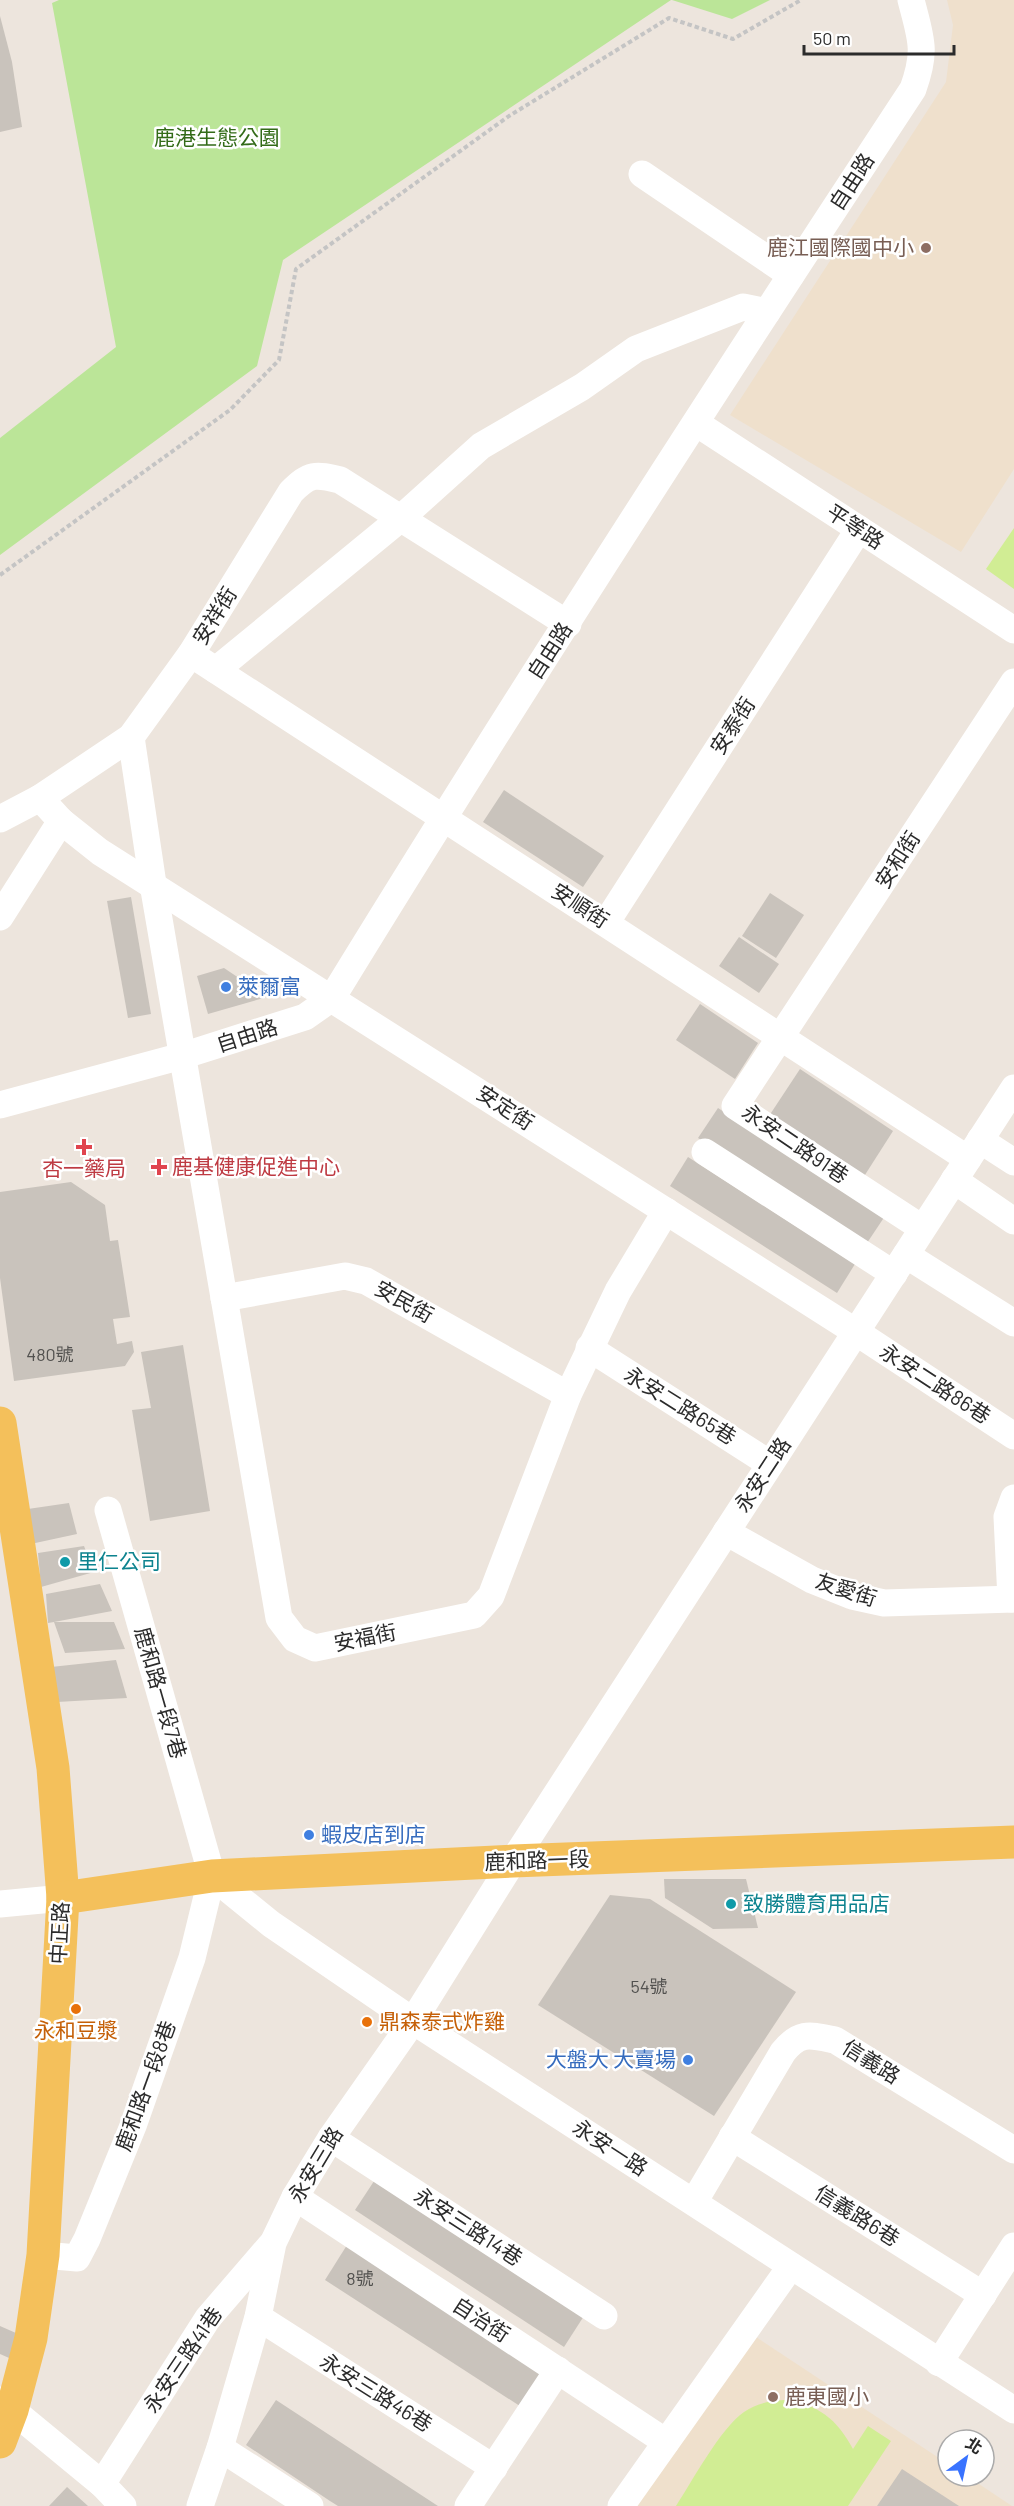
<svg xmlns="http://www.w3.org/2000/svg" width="1014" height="2506" viewBox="0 0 1014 2506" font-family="Barlow,'Noto Sans TC',sans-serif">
	<rect width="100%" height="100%" fill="#ede5dd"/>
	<g fill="#efe0cc">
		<path d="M947,0H1014V469L961,552L730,415L946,82L953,25Z"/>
		<path d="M744,2329L948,2464V2476H967L1012,2506H628Z"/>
	</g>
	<g fill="#bbe598">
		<path d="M59,0H671L283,260L257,366L0,555V438L116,347L52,3Z"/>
		<path d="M672,0H770L732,19Z"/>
	</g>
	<g fill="#d1ed94">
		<path d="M1014,528V589L986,569Z"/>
		<path d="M784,2400C818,2404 837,2419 853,2449L868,2426L891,2441L848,2506H676C693,2480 720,2429 744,2412C757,2403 770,2401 784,2400Z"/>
	</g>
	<g fill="#c9c3bc">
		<path d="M0,16L12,62L22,127L0,132Z"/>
		<path d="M504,790L604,856L583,887L483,822Z"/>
		<path d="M770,893L804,915L776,958L742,936Z"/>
		<path d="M131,897L151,1014L128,1018L107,901Z"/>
		<path d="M739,937L779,964L759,993L719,966Z"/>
		<path d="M224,968L267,997L208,1014L197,976Z"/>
		<path d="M700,1004L758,1043L735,1079L676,1040Z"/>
		<path d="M800,1069L893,1131L863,1178L769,1116Z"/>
		<path d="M718,1108L885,1216L865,1246L698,1138Z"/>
		<path d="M688,1157L855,1264L837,1293L670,1186Z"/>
		<path d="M71,1182L105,1205L110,1241L118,1240L130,1317L113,1319L117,1344L132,1341L134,1352L125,1366L14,1381L0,1278V1192Z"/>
		<path d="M183,1345L210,1511L150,1521L132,1410L151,1408L141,1352Z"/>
		<path d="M69,1503L77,1534L26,1545L21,1510Z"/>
		<path d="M84,1546L94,1572L41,1587L38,1553Z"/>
		<path d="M100,1584L112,1611L54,1622H114L125,1649L65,1653L54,1622L48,1623L46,1594Z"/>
		<path d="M116,1660L127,1698L57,1702L51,1667Z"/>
		<path d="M664,1879H746L758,1928L713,1929L665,1898Z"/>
		<path d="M610,1895L650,1899L796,1992L714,2116L538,2005Z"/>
		<path d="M382,2169L591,2305L564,2347L355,2210Z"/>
		<path d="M347,2245L549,2376L526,2410L325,2280Z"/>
		<path d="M0,2326L25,2337L16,2361L0,2354Z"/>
		<path d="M276,2400L360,2455L438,2506H338L330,2501L246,2445Z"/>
		<path d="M902,2469L959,2506H877Z"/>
		<path d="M67,2487L88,2506H49Z"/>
	</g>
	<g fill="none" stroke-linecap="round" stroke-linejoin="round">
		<path stroke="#c4c4c4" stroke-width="4" stroke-dasharray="4.5 3" stroke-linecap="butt" d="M0,575L230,410L279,360L296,269L509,116L669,18L733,39L801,0"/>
		<g stroke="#fff" stroke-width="27">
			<path d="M642,174L791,275"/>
			<path d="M696,423L1014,630"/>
			<path d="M191,654L968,1159"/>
			<path d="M216,670L401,518L481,446L582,387L636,349L743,307L767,312"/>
			<path d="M131,737L153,884L279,1618L295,1639L315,1648L474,1615L491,1596L568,1395L618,1291L666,1211"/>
			<path d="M40,798L61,821L100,852L856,1332L1014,1436"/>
			<path d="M0,819L40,798L131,737L191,654L291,492C310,473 315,474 340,480L568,624"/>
			<path d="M0,917L61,821"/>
			<path d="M606,923L859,529"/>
			<path d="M0,1105L182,1056L305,1017L332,998C520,691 715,390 913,89C927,50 921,39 911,0"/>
			<path d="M980,1140L1014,1162"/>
			<path d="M705,1152L894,1274"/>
			<path d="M954,1180L1014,1221"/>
			<path d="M922,1228L735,1106L1014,682"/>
			<path d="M906,1255L1014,1323"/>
			<path d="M224,1298L345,1276L366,1281L568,1395"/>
			<path d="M589,1348L770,1464"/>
			<path d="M726,1532L812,1580L852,1596L884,1603L1014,1599"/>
			<path d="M1011,1599L1007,1517L1014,1498"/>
			<path d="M212,1876L271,1924L413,2021L1014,2410"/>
			<path d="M0,1904L63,1898"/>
			<path d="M732,2137L983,2295"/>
			<path d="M331,2138L604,2316"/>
			<path d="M295,2197L666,2442"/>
			<path d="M694,2202L783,2052C800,2031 810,2035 835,2040L1014,2150"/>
			<path d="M43,2255L77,2258L87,2239L133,2126L192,1958L212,1876L108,1510"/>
			<path d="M258,2317L494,2468"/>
			<path d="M939,2363L1014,2246"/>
			<path d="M0,2400L102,2484L123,2506"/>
			<path d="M220,2448L310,2506"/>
			<path d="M102,2484L208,2318L270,2246"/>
			<path d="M200,2506L220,2448L258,2317L273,2243L295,2197L331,2138L413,2021L513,1861L1014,1088"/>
			<path d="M468,2506L558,2370"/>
			<path d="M621,2506L791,2266"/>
		</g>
		<g stroke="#f4c05b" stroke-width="33">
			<path d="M0,1423L53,1768L63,1898L43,2255L31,2338L12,2410L0,2442"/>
			<path d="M63,1898L212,1876L513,1861L1014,1842"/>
		</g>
	</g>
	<g fill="#8d6e63" stroke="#fff" stroke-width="2">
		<circle cx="926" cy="248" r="6"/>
		<circle cx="773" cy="2397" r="6"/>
	</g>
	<g fill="#3f7fe0" stroke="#fff" stroke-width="2">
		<circle cx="226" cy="987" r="6"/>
		<circle cx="309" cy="1835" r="6"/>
		<circle cx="688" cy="2060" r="6"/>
	</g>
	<g fill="#e0444e" stroke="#fff" stroke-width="2">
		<path d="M81 1138h6v6h6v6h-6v6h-6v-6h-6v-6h6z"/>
		<path d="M156 1158h6v6h6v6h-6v6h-6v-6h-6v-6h6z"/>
	</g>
	<g fill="#0f9aa8" stroke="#fff" stroke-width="2">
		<circle cx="65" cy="1562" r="6"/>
		<circle cx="731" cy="1904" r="6"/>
	</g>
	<g fill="#e8710a" stroke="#fff" stroke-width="2">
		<circle cx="76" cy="2009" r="6"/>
		<circle cx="367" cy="2022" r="6"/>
	</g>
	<g text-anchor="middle" stroke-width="5" stroke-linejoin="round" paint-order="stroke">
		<g font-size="18" fill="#52514f">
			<text x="50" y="1361">480號</text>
			<text x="649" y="1993">54號</text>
			<text x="360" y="2285">8號</text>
		</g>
		<g font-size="21" fill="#336b18" stroke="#fff">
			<text x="217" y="145">鹿港生態公園</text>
		</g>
		<g font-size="21" fill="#2b2b2b" stroke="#fff">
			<text transform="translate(852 182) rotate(-57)" y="7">自由路</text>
			<text transform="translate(855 527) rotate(33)" y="7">平等路</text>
			<text transform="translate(215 616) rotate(-58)" y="7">安祥街</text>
			<text transform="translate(550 651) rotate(-57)" y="7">自由路</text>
			<text transform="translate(733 726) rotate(-57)" y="7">安泰街</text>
			<text transform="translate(898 860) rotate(-57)" y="7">安和街</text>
			<text transform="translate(580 906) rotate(33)" y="7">安順街</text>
			<text transform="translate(247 1036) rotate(-18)" y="7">自由路</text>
			<text transform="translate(505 1108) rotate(33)" y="7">安定街</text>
			<text transform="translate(795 1144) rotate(34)" y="7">永安二路91巷</text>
			<text transform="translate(404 1302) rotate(29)" y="7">安民街</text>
			<text transform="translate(935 1384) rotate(33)" y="7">永安二路86巷</text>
			<text transform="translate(680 1406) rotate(32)" y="7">永安二路65巷</text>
			<text transform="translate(763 1475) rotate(-57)" y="7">永安二路</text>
			<text transform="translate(846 1590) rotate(18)" y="7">友愛街</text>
			<text transform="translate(365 1638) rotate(-11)" y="7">安福街</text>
			<text transform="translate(160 1693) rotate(74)" y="7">鹿和路一段7巷</text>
			<text transform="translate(537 1861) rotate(-2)" y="7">鹿和路一段</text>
			<text transform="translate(60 1933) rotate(-87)" y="7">中正路</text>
			<text transform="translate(871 2062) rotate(32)" y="7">信義路</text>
			<text transform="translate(146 2086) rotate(-70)" y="7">鹿和路一段8巷</text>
			<text transform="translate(610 2148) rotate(33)" y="7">永安一路</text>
			<text transform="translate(316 2165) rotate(-59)" y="7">永安三路</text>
			<text transform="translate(857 2216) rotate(32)" y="7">信義路6巷</text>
			<text transform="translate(468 2227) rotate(33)" y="7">永安三路14巷</text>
			<text transform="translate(481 2320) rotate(33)" y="7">自治街</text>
			<text transform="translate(183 2360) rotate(-56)" y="7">永安三路41巷</text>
			<text transform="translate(376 2393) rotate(32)" y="7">永安三路46巷</text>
		</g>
		<g font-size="21" fill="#785e54" stroke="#fff" text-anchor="end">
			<text x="914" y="255">鹿江國際國中小</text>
			<text x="785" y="2404" text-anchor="start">鹿東國小</text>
		</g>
		<g font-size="21" fill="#366cbe" stroke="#fff" text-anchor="start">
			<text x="238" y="994">萊爾富</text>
			<text x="321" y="1842">蝦皮店到店</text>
			<text x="676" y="2067" text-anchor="end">大盤大 大賣場</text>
		</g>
		<g font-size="21" fill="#be3a42" stroke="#fff" text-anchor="start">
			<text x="172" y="1174">鹿基健康促進中心</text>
			<text x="84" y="1176" text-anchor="middle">杏一藥局</text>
		</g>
		<g font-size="21" fill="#0d838f" stroke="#fff" text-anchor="start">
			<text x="77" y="1569">里仁公司</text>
			<text x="743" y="1911">致勝體育用品店</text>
		</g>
		<g font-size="21" fill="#c56008" stroke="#fff" text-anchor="start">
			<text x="379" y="2029">鼎森泰式炸雞</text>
			<text x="76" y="2038" text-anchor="middle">永和豆漿</text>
		</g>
	</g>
	<g transform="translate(966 2458) rotate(33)"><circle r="28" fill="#ffffff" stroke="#aaaaaa" stroke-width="1.5"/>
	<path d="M0-4.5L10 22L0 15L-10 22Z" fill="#3973ff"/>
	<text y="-9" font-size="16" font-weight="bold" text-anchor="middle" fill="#2b2b2b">北</text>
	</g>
	<path d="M804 45v9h150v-9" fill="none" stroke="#2b2b2b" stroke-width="3"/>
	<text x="813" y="45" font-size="18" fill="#2b2b2b" stroke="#ffffff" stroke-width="4.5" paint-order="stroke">50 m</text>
</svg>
